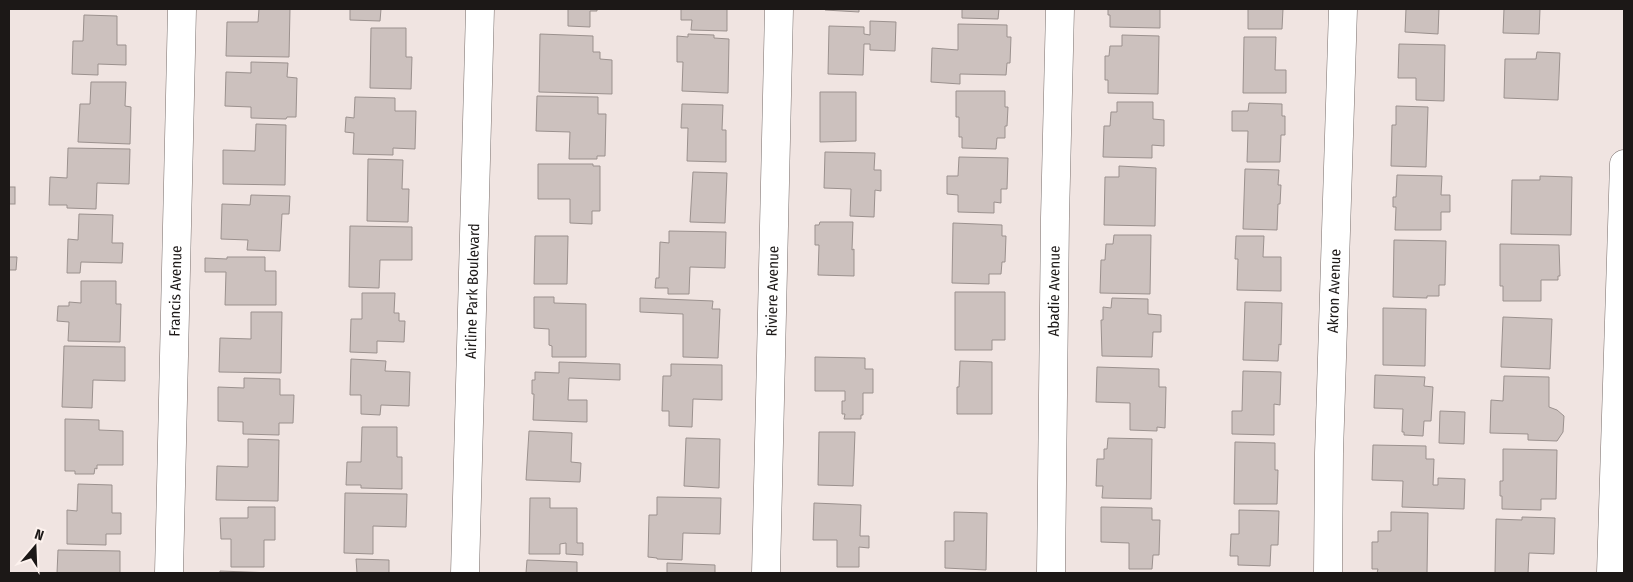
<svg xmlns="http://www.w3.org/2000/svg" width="1633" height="582" viewBox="0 0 1633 582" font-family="'Fira Sans Condensed',sans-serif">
	<rect width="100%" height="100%" fill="#f0e4e1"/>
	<g fill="#ccc1be" stroke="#9b918e">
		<path d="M259,9H290L289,57L226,56L227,22H258Z"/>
		<path d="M350,9H381L380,21L350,20Z"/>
		<path d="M568,9H597V11H590V27L568,26Z"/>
		<path d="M681,9H727V31L691,30L692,20H681Z"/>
		<path d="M825,9H859V12L825,10Z"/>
		<path d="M962,9H999L998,19L962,18Z"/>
		<path d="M1108,9H1160V28L1110,27V15H1108Z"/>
		<path d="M1248,9H1283L1282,29H1248Z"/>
		<path d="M1406,9H1439L1438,34L1405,32Z"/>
		<path d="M1504,9H1540L1539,34L1503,33Z"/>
		<path d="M84,15L117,16V45H126V65L98,64V75L72,74L73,41H83Z"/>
		<path d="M870,21L896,22L895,51L870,50V44H864L863,75L828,74L829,26L864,27V34L870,35Z"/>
		<path d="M958,24L1007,25V37H1011L1010,63H1007L1006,75L960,74V84L931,82L932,48L958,50Z"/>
		<path d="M371,28H406V57H412L411,89L370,88Z"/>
		<path d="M540,34L593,36V52H600V59L612,60V94L539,92Z"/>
		<path d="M688,34L714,35V38L729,39L728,93L682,91L683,62H677V36L688,37Z"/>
		<path d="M1122,35L1159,36L1158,94L1108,93V80H1105V56H1109L1110,46H1122Z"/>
		<path d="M1244,37H1276L1275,70H1286V93H1243Z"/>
		<path d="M1399,44L1445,45L1444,101L1416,100V78H1398Z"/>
		<path d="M1537,52L1560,53L1558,100L1504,98L1505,59H1536Z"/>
		<path d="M251,62L288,63L287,77L297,78L296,117H287L286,119L251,118V107L225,106L226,72L251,73Z"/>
		<path d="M91,82H126L125,106L131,107L130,144L78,142L80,104H90Z"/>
		<path d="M956,91H1005V107H1008L1007,126H1005V138H997L996,149L962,148V137H959V117H956Z"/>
		<path d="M820,92H856V141L820,142Z"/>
		<path d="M537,96L598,97V114H606L605,156H597V159H569L570,132L536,131Z"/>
		<path d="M355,97L395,98V111H416L415,149L393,148V155L353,154L354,133L345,132L346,117L354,118Z"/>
		<path d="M1117,102H1153V119L1164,120V146L1152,145V158L1103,157L1104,126H1110L1111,112H1117Z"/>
		<path d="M1249,103L1282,104V116H1285V135H1281L1280,162H1247L1248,131H1232V111H1248Z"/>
		<path d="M682,104L723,105L722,130H726V162L687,161L688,128H681Z"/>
		<path d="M1396,106L1428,107L1426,167L1391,166L1392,125H1396Z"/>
		<path d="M256,124L286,125L285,185L223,184V150L255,151Z"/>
		<path d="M68,148L130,149L129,184L97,183L96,209L67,208V205H49L50,177L67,178Z"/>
		<path d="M825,152L875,153L874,170H881V191L875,190L874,217L850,216L851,189L824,188Z"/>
		<path d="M959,157L1008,158L1007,189H1001V203L994,202V213L958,212V195L947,194V176H958Z"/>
		<path d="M368,159L403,160L402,189H409L408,222L367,221Z"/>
		<path d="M538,164H593V166H600V211H592V224L570,223V199H538Z"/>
		<path d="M1119,166L1156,168L1155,226L1104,225L1105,177H1119Z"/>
		<path d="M1245,169L1279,170L1278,185H1281L1280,204H1278L1277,230L1243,229Z"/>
		<path d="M693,172L727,173L725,223L690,222Z"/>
		<path d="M1397,175L1442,176L1441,195H1450V212H1441V230H1395L1396,207H1393V197H1396Z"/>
		<path d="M1540,176L1572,177L1571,235L1511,234L1512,180H1540Z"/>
		<rect x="9" y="187" width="6" height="17"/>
		<path d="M251,195L290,196L289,214H282L280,251L247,250L248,240L221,239L222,204L250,205Z"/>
		<path d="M79,214L113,215L112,243H123L122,263L81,262L80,273H67L68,239L78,240Z"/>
		<path d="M820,222H853L852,250L854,249V276L818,275L819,245H815V225H819Z"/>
		<path d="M953,223L1002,225V236H1006L1005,262H1002L1001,274H989V284L952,283Z"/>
		<path d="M350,226L412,227V260H380L379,288L349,287Z"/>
		<path d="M669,231L726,232L725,268L690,267L689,294H668V288H655L656,278H659L660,242L669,243Z"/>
		<path d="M1114,235H1151L1150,294L1100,293L1101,260H1105L1106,244H1113Z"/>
		<path d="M535,236H568L567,284H534Z"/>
		<path d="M1236,236H1264L1263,257H1281V291L1237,290L1238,259H1235Z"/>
		<path d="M1394,240L1446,241L1445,285H1439V296H1427V298L1393,297Z"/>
		<path d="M1500,244L1559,245L1560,276H1558V280H1541V301H1503V286H1500Z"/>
		<path d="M9,257H17L16,270H9Z"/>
		<path d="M227,257H265V271H276V305H225L226,272H205V258L227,259Z"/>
		<path d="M81,281H116V304H121L120,342L68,341L69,322L57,321L58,306H69V302L81,303Z"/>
		<path d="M955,292H1005V340H992V350H955Z"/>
		<path d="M362,293H395L394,313H399V321H405L404,342L377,341V353L350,352L351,319H362Z"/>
		<path d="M534,297H554V303L586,304V357H552V346L549,345V329L534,328Z"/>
		<path d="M640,298L713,301L712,309H720L718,358L683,357V314L640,312Z"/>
		<path d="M1112,298L1148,299V314L1161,315V332H1153L1152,357L1102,356L1101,320H1103V307L1111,308Z"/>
		<path d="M1245,302L1282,303L1281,345L1279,344L1278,361L1243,360Z"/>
		<path d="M1383,308L1426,309L1425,366L1383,365Z"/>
		<path d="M251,312H282L281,373L219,372L220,338L251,339Z"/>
		<path d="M1503,317L1552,319L1550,369L1501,367Z"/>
		<path d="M64,346L125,347V381L93,380L92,408L62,407Z"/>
		<path d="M815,357L865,358V369H873V393H863V415H861V419H844L845,414H842V401H845V391H815Z"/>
		<path d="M351,359L386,361L385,371L410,372L409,406L381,405L380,415L361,414V395H350Z"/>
		<path d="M960,361L992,362V414H957V387H959Z"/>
		<path d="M559,362L620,364V380L569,378L568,400H587V422L533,420L534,394H532V380H535V372L559,373Z"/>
		<path d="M671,364L722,365V400L693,399L692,427L669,426V411H662L663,376H671Z"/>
		<path d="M1097,367L1159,369V387H1166L1165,428L1157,427V431L1130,430V403L1096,402Z"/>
		<path d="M1243,371L1281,372L1280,405L1274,404V435L1232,434V411H1242Z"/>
		<path d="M1375,375L1425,377L1424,386L1433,387L1431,421H1424L1423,436L1404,435V432H1402L1403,409L1374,408Z"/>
		<path d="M1504,376L1549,377V407L1557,410L1564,416L1563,432L1557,441L1528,440V434L1490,433L1491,400L1503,401Z"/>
		<path d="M244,378L280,379V395H294L293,423H279V435L243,434V422L218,421V387L244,388Z"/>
		<path d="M1440,411L1465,412L1464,444L1439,443Z"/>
		<path d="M65,419L99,420V430L123,431V465H97V469L95,468L94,474H75V471H65Z"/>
		<path d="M362,427H397V457H402V489L361,488V485H346L347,462H361Z"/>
		<path d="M529,431L572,433L571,462L581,463L580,482L526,480Z"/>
		<path d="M819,432H855L853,486L818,485Z"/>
		<path d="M686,438L720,439L719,488L684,486Z"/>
		<path d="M1108,438L1152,439L1151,499L1102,498L1103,486H1096L1097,459H1104V449H1107Z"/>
		<path d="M248,439L279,440L278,501L216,500L217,466L248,467Z"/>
		<path d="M1235,442L1275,443V470H1278L1277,504H1234Z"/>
		<path d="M1373,445L1426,446V459H1434L1433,485H1438V478L1465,479L1464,509L1402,507L1403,481L1372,480Z"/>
		<path d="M1503,449L1557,450L1556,499H1541V510L1502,509V496H1500V481H1503Z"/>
		<path d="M78,484L112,485V513H121V534H106V545L67,544V510L77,511Z"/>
		<path d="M345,493L407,494L406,527L373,526V554L344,553Z"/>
		<path d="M657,497L721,498L720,534L683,533L682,560L657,559V558L648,557L649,515H657Z"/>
		<path d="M530,498H550V508H577V543H583V555L566,554V543L560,544V554H529Z"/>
		<path d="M814,503L861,505L860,536H869V548L859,547V567H837V540H813Z"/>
		<path d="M248,507H275V540H264V567H231V539H221L220,518H248Z"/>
		<path d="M1101,507L1152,508V520H1160L1159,555H1153L1152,569H1129V543L1101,542Z"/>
		<path d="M1239,510L1279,511L1278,545H1271L1270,566L1238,565V556H1230L1231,534H1239Z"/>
		<path d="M954,512L987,513L986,570L945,568V541H954Z"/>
		<path d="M1391,512L1428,513L1427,573H1377L1378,569H1372V542H1378V531H1391Z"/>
		<path d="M1522,517L1555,518L1554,554L1529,553L1528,573H1495L1496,519L1522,520Z"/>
		<path d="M58,550L120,551V573H57Z"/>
		<path d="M356,559L389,560V573H357Z"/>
		<path d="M527,560L577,562V573H526Z"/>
		<path d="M667,563L715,565V573H667Z"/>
		<path d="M220,571L273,573H220Z"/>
	</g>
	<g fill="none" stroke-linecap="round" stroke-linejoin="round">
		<defs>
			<g id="minor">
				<path id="s1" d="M169,573L182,9"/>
				<path id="s2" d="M465,573L480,9"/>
				<path id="s3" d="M766,573L779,9"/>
				<path id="s4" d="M1051,573L1055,218L1060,9"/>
				<path id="s5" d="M1328,573L1329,453L1343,9"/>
				<path d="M1611,573L1624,164"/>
			</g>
		</defs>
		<use href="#minor" stroke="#796f6c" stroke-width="29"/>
		<use href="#minor" stroke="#fff" stroke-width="28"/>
	</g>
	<g text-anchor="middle" stroke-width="4.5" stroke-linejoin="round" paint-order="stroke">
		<g font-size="15" fill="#1c1817" stroke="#fdf2ee">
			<text dy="5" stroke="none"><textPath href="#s1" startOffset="282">Francis Avenue</textPath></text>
			<text dy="5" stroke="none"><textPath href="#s2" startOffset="282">Airline Park Boulevard</textPath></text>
			<text dy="5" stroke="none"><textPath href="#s3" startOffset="282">Riviere Avenue</textPath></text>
			<text dy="5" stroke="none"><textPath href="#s4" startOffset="282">Abadie Avenue</textPath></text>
			<text dy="5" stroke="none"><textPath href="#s5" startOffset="282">Akron Avenue</textPath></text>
		</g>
	</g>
	<rect width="1633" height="582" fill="none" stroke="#1c1817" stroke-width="20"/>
	<g transform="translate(35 547) rotate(19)" stroke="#fdf2ee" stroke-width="4" paint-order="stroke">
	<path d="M0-4L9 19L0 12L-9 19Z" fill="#1c1817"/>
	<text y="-8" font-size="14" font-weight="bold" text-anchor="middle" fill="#1c1817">N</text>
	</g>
</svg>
